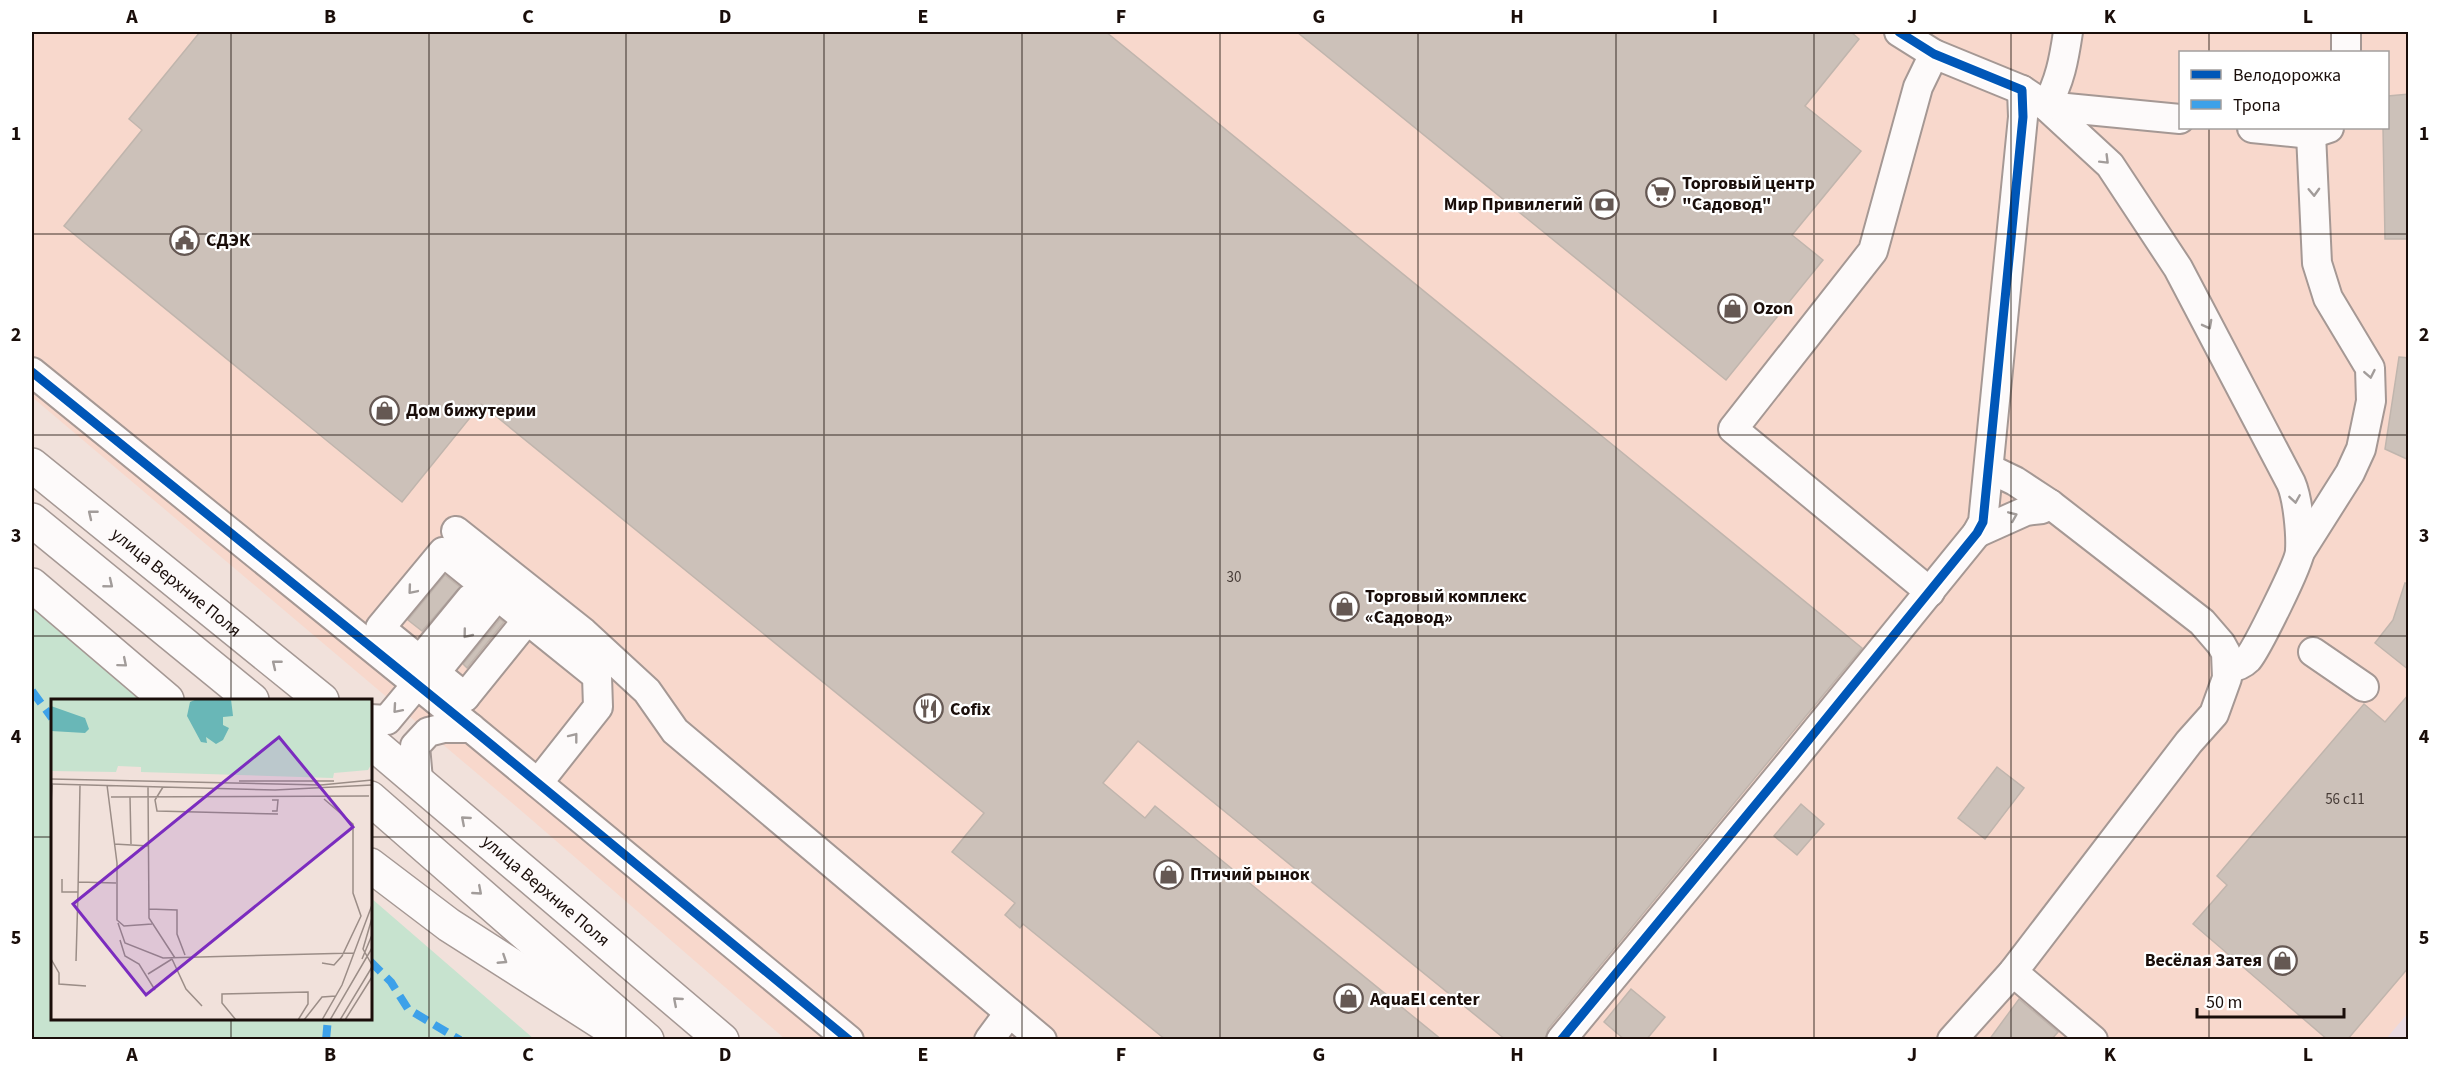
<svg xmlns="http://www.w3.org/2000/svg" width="2440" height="1071" viewBox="0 0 2440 1071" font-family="'Source Sans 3',sans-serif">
	<rect width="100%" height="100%" fill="#f1e1db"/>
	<path fill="#f8d8cc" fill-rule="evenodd" d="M32,32H2408V1013L2386,1040L785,1039L525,814L32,397ZM2180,52H2388V128H2180Z"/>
	<path fill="#eadae0" d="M2408,1013V1039H2386Z"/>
	<path fill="#c7e3cf" d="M32,605L142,700H52V1018H370L371,898L534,1039H32Z"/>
	<g fill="#ccc1b9" stroke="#c0b5ad" stroke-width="1.5">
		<path d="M200,32H1106L1862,648L1548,1029L1545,1040H1506L1138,741L1103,783L1145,818L1155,806L1442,1040H1166L1023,924L1020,928L1005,915L1015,903L952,852L984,813L481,404L402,502L64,226L142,130L129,119Z"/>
		<path d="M1297,32H1851L1859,39L1805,106L1861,151L1792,235L1823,260L1726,380Z"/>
		<path d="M2409,94V239H2385L2383,128H2388V96Z"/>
		<path d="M2399,357L2409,358V460L2385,449Z"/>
		<path d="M445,575L460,587L422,631L408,620Z"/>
		<path d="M2405,583L2409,584V670L2375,643L2393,620Z"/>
		<path d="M500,619L504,622L467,668L463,664Z"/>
		<path d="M2409,694V967L2347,1040H2328L2193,924L2227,885L2217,876L2364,704L2385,722Z"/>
		<path d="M1997,767L2024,788L1985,839L1958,818Z"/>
		<path d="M1801,804L1824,824L1797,855L1774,836Z"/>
		<path d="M1631,989L1665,1017L1646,1040H1625L1604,1022Z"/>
		<path d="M2019,999L2058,1032L2051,1040H1989Z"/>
	</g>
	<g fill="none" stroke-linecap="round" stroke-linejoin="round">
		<defs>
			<g id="minor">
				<path d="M1899,32L1934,54L2022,90L2046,106L2110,165L2178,268L2291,483C2298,499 2301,534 2300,551C2299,564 2257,648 2248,659C2242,665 2236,667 2228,668"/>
				<path d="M2346,52V32"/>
				<path d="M2046,106L2180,119"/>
				<path d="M2046,106C2060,82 2064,59 2068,32"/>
				<path d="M2252,128L2311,134L2329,128"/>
				<path d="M32,372L471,728L849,1040"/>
				<path d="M456,531L583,632L647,691L675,731L1042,1040"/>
				<path d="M1977,533L2026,511L2042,509L2050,504"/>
				<path d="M2300,552L2350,473L2361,449L2371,401L2370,368L2328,298L2317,263L2311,134"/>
				<path d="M1930,592L1733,429L1873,251L1918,87L1934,54"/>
				<path d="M2313,652L2364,687"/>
				<path d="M420,660L470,599"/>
				<path d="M435,673L498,595"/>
				<path d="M465,697L380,628L443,552L597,676L598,707L538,783"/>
				<path d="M465,697L528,619"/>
				<path d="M370,719L387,720L417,684"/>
				<path d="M418,780L415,746L428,732L444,728H471"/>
				<path d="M2013,972L2093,1040"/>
				<path d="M989,1040L1009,1013"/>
				<path d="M1561,1040L1794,758L1977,533L1983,522L2023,117L2022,90"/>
				<path d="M1952,1040L2013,972L2189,742L2214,714L2227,678L2226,653L2221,644L2202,622L2050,504L2015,481L1990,469"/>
			</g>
			<g id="major">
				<path id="s1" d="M32,465L322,700"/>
				<path d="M32,520L252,700"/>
				<path d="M32,585L167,700"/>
				<path id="s2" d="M370,741L722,1040"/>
				<path d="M370,798L647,1040"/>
				<path d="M370,865L449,925L607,1026"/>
			</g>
		</defs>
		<use href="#minor" stroke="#a59894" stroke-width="32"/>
		<use href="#major" stroke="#a59894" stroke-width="36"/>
		<use href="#minor" stroke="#fdfafa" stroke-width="28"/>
		<use href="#major" stroke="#fdfafa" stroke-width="33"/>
		<g stroke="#3da1e9" stroke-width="8" stroke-dasharray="15 8" stroke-linecap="butt">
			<path d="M32,691L52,718"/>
			<path d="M370,961L391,982L408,1009L460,1040"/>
			<path d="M326,1040L328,1018"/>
		</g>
		<defs>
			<g id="cycleway">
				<path d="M32,372L471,728L849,1040"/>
				<path d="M1561,1040L1794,758L1977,533L1983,522L2023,117L2022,90L1934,54L1899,32"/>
			</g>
		</defs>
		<use href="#cycleway" stroke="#fff" stroke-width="13"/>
		<use href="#cycleway" stroke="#0057b8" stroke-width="9"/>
	</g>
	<defs><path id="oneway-chevron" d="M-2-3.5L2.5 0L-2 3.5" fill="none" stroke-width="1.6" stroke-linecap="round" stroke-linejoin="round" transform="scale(1.5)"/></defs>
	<g stroke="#a29c9a">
		<use href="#oneway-chevron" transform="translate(2105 160) rotate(45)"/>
		<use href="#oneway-chevron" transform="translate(2314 192) rotate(88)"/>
		<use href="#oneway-chevron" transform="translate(2208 325) rotate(62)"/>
		<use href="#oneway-chevron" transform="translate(2370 374) rotate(79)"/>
		<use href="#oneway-chevron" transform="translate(2295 499) rotate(81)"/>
		<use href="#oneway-chevron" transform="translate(92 514) rotate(-141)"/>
		<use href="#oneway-chevron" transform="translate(2013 516) rotate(-23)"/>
		<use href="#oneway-chevron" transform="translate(109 584) rotate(39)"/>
		<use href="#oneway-chevron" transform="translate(412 590) rotate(130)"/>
		<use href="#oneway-chevron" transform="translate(467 634) rotate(129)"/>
		<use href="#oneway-chevron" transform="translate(123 663) rotate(40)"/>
		<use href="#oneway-chevron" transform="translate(276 664) rotate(-141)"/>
		<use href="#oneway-chevron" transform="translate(397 709) rotate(131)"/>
		<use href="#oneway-chevron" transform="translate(574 737) rotate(-52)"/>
		<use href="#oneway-chevron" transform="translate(465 820) rotate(-139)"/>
		<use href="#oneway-chevron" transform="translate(478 891) rotate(41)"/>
		<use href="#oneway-chevron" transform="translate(503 960) rotate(33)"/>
		<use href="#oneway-chevron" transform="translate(677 1001) rotate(-139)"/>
	</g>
	<path fill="none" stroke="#1a0e0a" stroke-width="1.5" stroke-opacity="0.55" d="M231,32V700M429,32V1040M626,32V1040M824,32V1040M1022,32V1040M1220,32V1040M1418,32V1040M1616,32V1040M1814,32V1040M2011,32V1040M2209,32V52M2209,128V1040M32,234H2408M32,435H2408M32,636H2408M32,837H52M370,837H2408M231,1018V1040"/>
	<defs>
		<symbol id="supermarket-ring" viewBox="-11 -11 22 22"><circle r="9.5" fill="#fff" stroke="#655853" stroke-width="1.5"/><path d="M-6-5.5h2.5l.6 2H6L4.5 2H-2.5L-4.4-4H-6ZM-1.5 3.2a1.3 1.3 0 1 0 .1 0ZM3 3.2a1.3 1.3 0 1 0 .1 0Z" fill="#655853"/></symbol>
		<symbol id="bank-ring" viewBox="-11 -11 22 22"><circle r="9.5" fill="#fff" stroke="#655853" stroke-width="1.5"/><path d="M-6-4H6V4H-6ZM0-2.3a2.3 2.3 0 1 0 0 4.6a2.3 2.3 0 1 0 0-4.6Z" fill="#655853"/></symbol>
		<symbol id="civic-ring" viewBox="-11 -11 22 22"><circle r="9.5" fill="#fff" stroke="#655853" stroke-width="1.5"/><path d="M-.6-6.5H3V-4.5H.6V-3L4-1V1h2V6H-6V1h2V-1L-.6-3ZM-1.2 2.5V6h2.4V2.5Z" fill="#655853"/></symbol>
		<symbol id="shop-ring" viewBox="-11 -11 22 22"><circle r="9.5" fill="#fff" stroke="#655853" stroke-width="1.5"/><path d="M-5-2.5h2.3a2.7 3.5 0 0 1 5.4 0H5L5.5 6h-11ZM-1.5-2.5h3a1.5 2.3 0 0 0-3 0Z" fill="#655853"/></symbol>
		<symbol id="restaurant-ring" viewBox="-11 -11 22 22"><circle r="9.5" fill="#fff" stroke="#655853" stroke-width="1.5"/><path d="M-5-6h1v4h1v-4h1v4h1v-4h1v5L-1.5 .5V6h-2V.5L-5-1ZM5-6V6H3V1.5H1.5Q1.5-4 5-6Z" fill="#655853"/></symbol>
	</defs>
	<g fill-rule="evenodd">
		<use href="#supermarket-ring" x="1644" y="176" width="33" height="33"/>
		<use href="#bank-ring" x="1588" y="188" width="33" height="33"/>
		<use href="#civic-ring" x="168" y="224" width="33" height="33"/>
		<use href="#shop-ring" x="1716" y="292" width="33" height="33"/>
		<use href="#shop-ring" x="368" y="394" width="33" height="33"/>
		<use href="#shop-ring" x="1328" y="590" width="33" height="33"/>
		<use href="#restaurant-ring" x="912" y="692" width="33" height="33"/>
		<use href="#shop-ring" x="1152" y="858" width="33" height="33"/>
		<use href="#shop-ring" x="2266" y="944" width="33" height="33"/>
		<use href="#shop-ring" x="1332" y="982" width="33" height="33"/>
	</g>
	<g text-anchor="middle" stroke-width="4.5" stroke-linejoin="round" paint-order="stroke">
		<g font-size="15" fill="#463b36">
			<text x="1234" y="582">30</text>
			<text x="2345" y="804">56 с11</text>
		</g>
		<g font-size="18" font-weight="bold" fill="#1a0e0a" stroke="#fff" text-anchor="start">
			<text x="1682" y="189">Торговый центр<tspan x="1682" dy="21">"Садовод"</tspan></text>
			<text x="1583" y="210" text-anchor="end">Мир Привилегий</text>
			<text x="206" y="246">СДЭК</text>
			<text x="1753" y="314">Ozon</text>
			<text x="406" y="416">Дом бижутерии</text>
			<text x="1365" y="602">Торговый комплекс<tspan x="1365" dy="21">«Садовод»</tspan></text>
			<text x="950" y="715">Cofix</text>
			<text x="1190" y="880">Птичий рынок</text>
			<text x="2262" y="966" text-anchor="end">Весёлая Затея</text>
			<text x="1370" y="1005">AquaEl center</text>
		</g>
		<g font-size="18" fill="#1a0e0a" stroke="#fff">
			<text dy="6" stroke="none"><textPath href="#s1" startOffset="186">улица Верхние Поля</textPath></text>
			<text dy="6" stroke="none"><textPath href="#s2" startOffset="231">улица Верхние Поля</textPath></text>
		</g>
	</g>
	<g transform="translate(51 699)">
		<rect width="321" height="321" fill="#f1e1db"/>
		<path d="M0,0H321V64L317,71L283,74L282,79L90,73V68L67,67L65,73L0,72Z" fill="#c7e3cf"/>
		<path d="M146,0H180L182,17L172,18V26L178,29L172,41L165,45L155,38L156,44L150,43L136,17L139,3ZM0,7L34,19L38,30L34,34L0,32Z" fill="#69b7b7"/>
		<path fill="none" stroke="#9b8d87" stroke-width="1.5" d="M0,80L270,86L321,81M188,82H283M0,85L224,91L321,86M56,86L66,164V221L73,227L101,225M97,88L98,219L124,259M112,88L104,101L106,112L227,115M60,98L318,97M79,98L80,145M0,108L1,85M221,112H226L227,101H221M63,145L98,147M11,180V193H27L29,86M27,183L65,184M98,210L126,211V235L134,256M321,219L312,250L321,266M67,224L74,244L112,259L303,254M69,241L74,257L88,265L104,291M0,260L8,274V285L35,287M121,260L135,290L151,307M311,260L321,236M25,262L27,193M271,264L283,266L291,257L310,217L302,194V125L273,100M97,275L121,260M185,321L171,304V295L257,293V305L247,321M253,321L271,298L285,297M271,321L291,286L321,206M279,321L321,249M289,321L321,268M294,321L321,278"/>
		<path fill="#7b2cbf" fill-opacity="0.15" stroke="#7b2cbf" stroke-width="3" d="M228,38L302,128L95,296L22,205Z"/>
		<rect width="321" height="321" fill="none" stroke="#1a0e0a" stroke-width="3"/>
	</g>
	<rect width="2440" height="1071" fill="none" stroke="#ffffff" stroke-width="66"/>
	<rect x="2179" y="51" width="210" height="78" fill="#ffffff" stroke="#a39f9d" stroke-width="1.5"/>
	<rect x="2191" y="70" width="30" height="9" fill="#0057b8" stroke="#a39f9d" stroke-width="1.5"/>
	<text x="2233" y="81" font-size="18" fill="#1a0e0a">Велодорожка</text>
	<rect x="2191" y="100" width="30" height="9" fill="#3da1e9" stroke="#a39f9d" stroke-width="1.5"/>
	<text x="2233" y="111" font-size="18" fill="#1a0e0a">Тропа</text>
	<path d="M2197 1008v9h147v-9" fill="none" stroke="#1a0e0a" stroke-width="3"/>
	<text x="2206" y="1008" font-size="18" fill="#1a0e0a" stroke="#ffffff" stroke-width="4.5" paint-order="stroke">50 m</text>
	<rect x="33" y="33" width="2374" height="1005" fill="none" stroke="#1a0e0a" stroke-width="2"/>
	<g font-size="20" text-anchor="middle" font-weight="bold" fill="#1a0e0a">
		<text x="132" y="23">A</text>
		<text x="330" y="23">B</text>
		<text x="528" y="23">C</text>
		<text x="725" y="23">D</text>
		<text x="923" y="23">E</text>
		<text x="1121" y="23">F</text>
		<text x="1319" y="23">G</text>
		<text x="1517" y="23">H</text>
		<text x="1715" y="23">I</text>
		<text x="1912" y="23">J</text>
		<text x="2110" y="23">K</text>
		<text x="2308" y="23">L</text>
		<text x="16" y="140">1</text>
		<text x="2424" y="140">1</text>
		<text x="16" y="341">2</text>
		<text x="2424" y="341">2</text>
		<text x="16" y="542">3</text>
		<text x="2424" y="542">3</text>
		<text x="16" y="743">4</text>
		<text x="2424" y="743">4</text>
		<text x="16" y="944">5</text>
		<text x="2424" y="944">5</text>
		<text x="132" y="1061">A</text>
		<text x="330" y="1061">B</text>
		<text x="528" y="1061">C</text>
		<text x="725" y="1061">D</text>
		<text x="923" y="1061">E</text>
		<text x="1121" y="1061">F</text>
		<text x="1319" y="1061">G</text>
		<text x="1517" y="1061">H</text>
		<text x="1715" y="1061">I</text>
		<text x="1912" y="1061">J</text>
		<text x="2110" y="1061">K</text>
		<text x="2308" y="1061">L</text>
	</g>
</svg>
